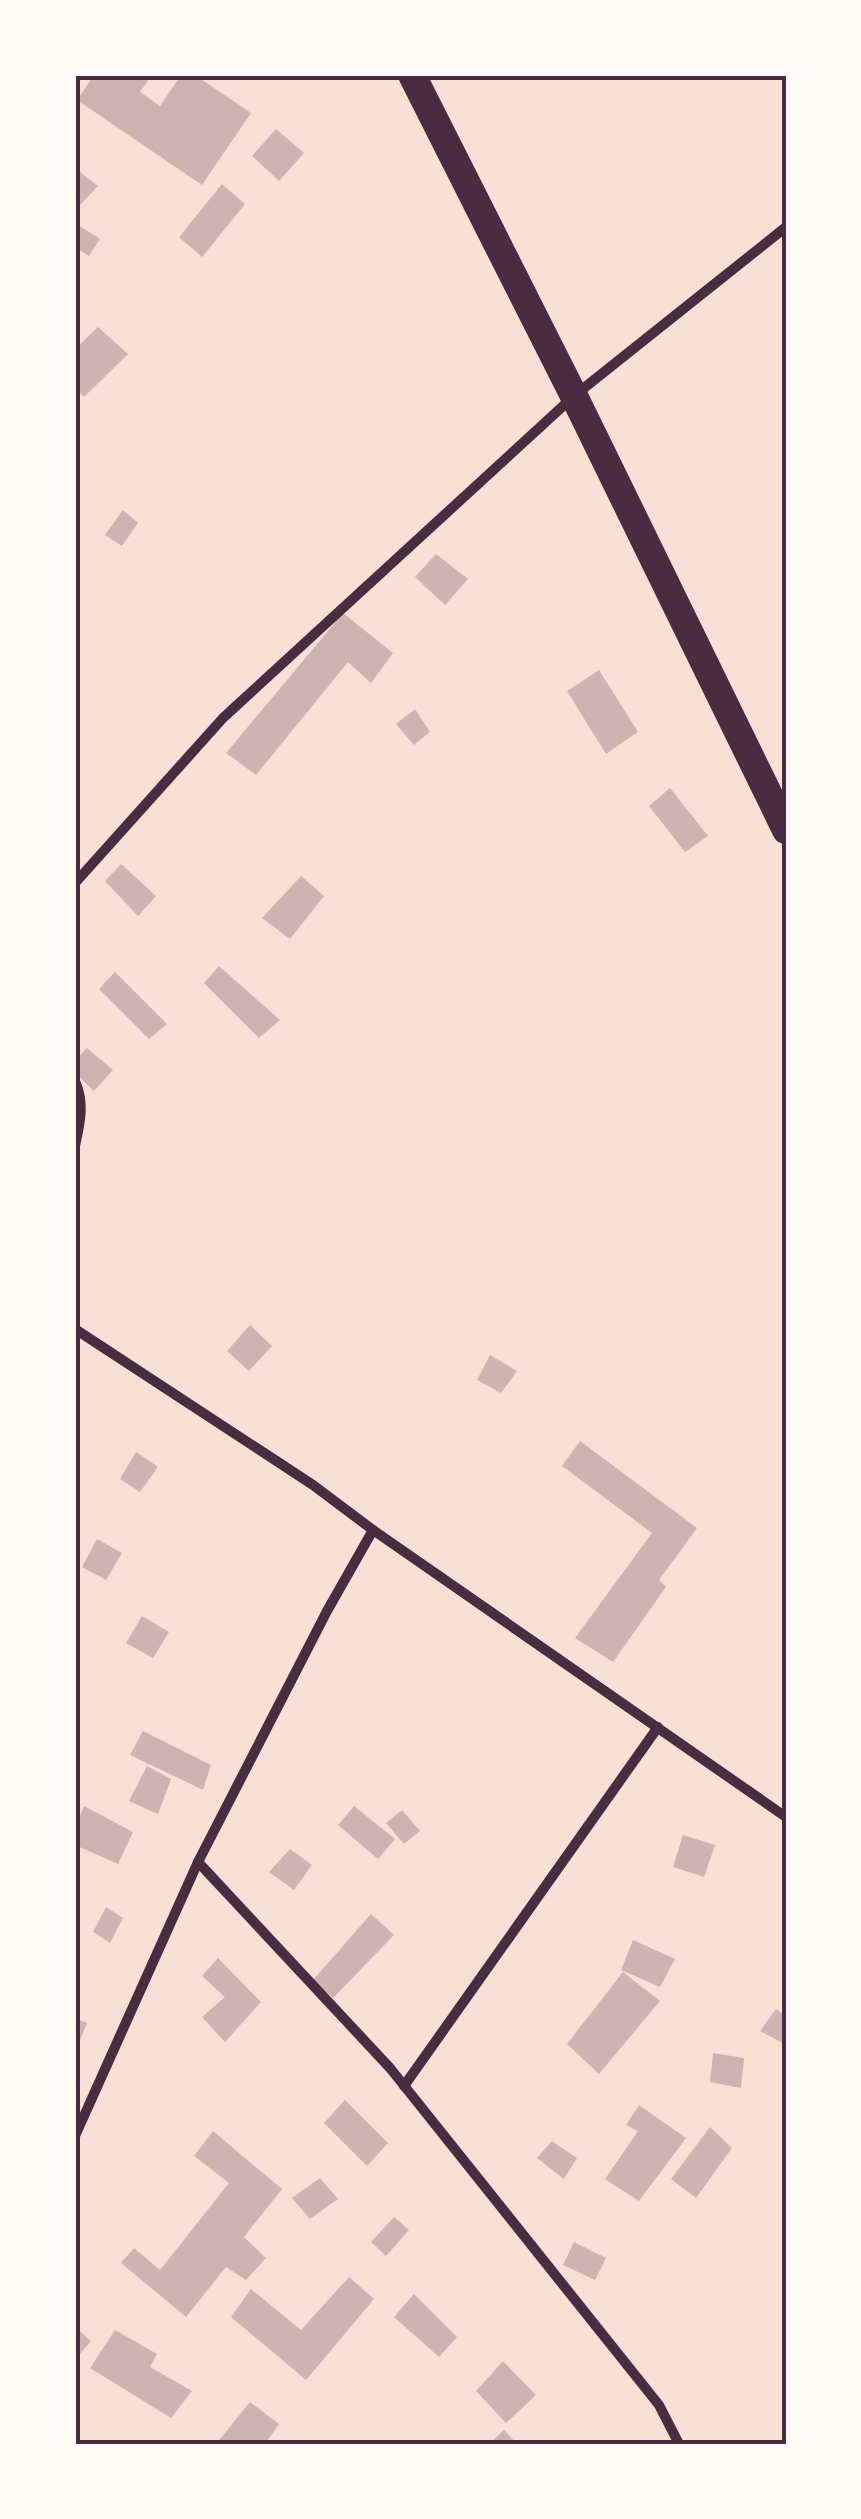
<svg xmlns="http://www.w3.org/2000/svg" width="861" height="2519" viewBox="0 0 861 2519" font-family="'DM Sans',sans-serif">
	<rect width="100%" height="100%" fill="#f7e1d7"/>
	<g fill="#ccb4b1">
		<path d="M94,75H152L140,92L160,106L181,75H195L251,113L202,185L77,100Z"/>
		<path d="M276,129L304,153L279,181L252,156Z"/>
		<path d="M75,168L98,186L77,208L75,206Z"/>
		<path d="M222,184L245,204L202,257L179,237Z"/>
		<path d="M80,226L100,239L89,256L75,247V234Z"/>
		<path d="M98,327L128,354L84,397L75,388V349Z"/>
		<path d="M123,510L138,523L122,546L105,535Z"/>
		<path d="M436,554L468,579L445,605L415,577Z"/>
		<path d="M343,613L393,653L371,683L348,662L256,775L226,753Z"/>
		<path d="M599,670L638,732L606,754L567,691Z"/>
		<path d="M415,709L430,732L414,745L396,724Z"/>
		<path d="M670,788L708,836L685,852L649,806Z"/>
		<path d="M121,864L156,896L138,916L105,881Z"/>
		<path d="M301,876L324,896L290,939L262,918Z"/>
		<path d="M219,966L280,1020L259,1038L204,983Z"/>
		<path d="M115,972L167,1024L149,1039L99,989Z"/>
		<path d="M87,1048L113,1070L94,1091L75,1073V1061Z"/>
		<path d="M250,1325L272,1346L249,1371L227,1351Z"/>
		<path d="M490,1355L517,1371L501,1393L477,1380Z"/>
		<path d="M580,1441L697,1528L659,1580L666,1587L613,1662L575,1638L652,1533L562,1466Z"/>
		<path d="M136,1452L158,1467L140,1492L120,1479Z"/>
		<path d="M97,1539L122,1553L106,1580L82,1567Z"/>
		<path d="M142,1616L169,1632L153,1658L126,1643Z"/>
		<path d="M143,1731L211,1765L203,1790L130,1755Z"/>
		<path d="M147,1766L171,1779L158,1814L129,1801Z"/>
		<path d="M84,1806L133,1832L118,1864L75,1845V1828Z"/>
		<path d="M354,1806L395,1839L378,1859L338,1825Z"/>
		<path d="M402,1810L420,1831L404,1844L386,1823Z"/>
		<path d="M683,1835L715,1845L704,1877L673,1867Z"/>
		<path d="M290,1849L312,1865L294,1890L269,1872Z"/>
		<path d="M106,1907L123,1918L110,1943L93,1932Z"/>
		<path d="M371,1914L394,1935L333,1998L313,1980Z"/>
		<path d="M633,1940L675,1959L660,1987L621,1970Z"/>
		<path d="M218,1958L261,2002L225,2042L202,2017L225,1997L202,1976Z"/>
		<path d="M623,1972L660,2001L599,2074L567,2044Z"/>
		<path d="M776,2009L786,2016L784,2044L760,2031Z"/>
		<path d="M75,2018L87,2023L75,2052Z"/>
		<path d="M713,2053L744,2058L741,2088L710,2082Z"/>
		<path d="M345,2100L388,2143L367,2166L324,2123Z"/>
		<path d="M639,2105L686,2138L639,2201L605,2179L638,2131L626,2125Z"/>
		<path d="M710,2127L732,2148L696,2198L671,2179Z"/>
		<path d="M213,2131L282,2189L244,2237L266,2258L246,2280L226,2267L186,2317L121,2263L134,2248L160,2270L229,2183L194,2156Z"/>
		<path d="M552,2141L577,2158L564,2179L537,2158Z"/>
		<path d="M320,2178L338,2199L310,2219L292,2198Z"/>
		<path d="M394,2217L409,2230L386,2256L371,2242Z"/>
		<path d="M574,2242L606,2258L595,2280L563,2265Z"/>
		<path d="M349,2277L374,2299L306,2380L231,2317L251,2289L301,2330Z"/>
		<path d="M414,2294L457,2337L439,2357L394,2317Z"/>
		<path d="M75,2327L91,2341L78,2356L75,2354Z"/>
		<path d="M115,2330L157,2354L150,2367L192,2391L171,2418L90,2368Z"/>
		<path d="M503,2361L536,2395L506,2423L476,2391Z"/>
		<path d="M250,2402L279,2424L265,2444H216Z"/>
		<path d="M504,2430L517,2444H489Z"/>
	</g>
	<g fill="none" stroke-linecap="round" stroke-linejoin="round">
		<g stroke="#4a2c40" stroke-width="10">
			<path d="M75,883L223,718L574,396L786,227"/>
			<path d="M75,1081C85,1103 80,1123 75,1146"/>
			<path d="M75,1329L313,1485L373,1530L786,1817"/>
			<path d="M198,1862L390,2068L659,2405L679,2444"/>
			<path d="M404,2086L658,1727"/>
			<path d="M75,2136L198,1862L327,1611L373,1530"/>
		</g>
		<path stroke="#4a2c40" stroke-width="28" d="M412,75L574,396L786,830"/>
	</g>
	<rect width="861" height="2519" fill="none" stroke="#fffaf5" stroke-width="155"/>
	<rect x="78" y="78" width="706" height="2364" fill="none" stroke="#4a2c40" stroke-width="4"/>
</svg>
